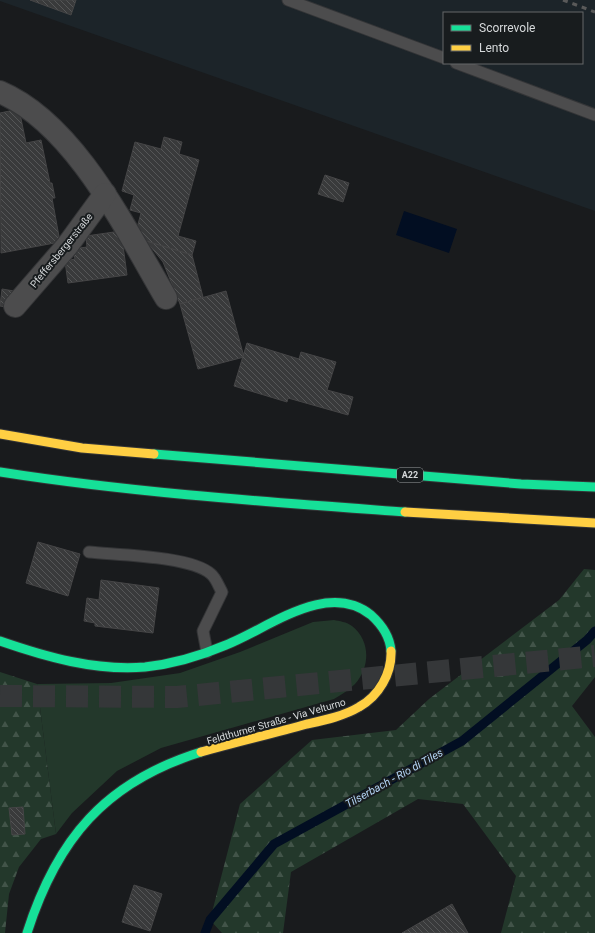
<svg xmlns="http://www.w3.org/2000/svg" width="595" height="933" viewBox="0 0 595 933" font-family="Roboto,sans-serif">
	<defs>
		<pattern id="forest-firs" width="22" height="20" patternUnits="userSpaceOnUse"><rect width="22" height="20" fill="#23382b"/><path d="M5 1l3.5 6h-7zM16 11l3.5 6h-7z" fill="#425449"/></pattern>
		<pattern id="building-back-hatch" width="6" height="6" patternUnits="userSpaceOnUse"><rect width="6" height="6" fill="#393a3b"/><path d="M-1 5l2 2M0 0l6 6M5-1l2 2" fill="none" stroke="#555657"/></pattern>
	</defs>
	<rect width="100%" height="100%" fill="#191b1d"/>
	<path fill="#1c2429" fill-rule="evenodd" d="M595,0V211L0,1V0ZM444,13H582V63H444Z"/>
	<path fill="#23382b" d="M334,620C339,621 347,622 352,626C371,641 370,667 355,684C349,690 341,695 334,699L161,748L117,771L72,813L56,834L37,684L111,683L180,673L240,652L313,622Z"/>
	<g fill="url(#forest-firs)">
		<path d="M584,569L595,570V677L572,706L595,737V933H501L516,876L463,804L418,799L291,872L283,933H222L210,920L240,804L312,740L396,730L429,699L559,600Z"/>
		<path d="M0,672L37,684L56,834L41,839L19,867L9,894L5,933H0Z"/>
	</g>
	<path fill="#020e22" d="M404,211L457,229L449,253L396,235Z"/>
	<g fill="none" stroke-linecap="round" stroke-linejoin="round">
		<path stroke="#020e22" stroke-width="9" d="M205,933L210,920L274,844L462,741L587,640L595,631"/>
	</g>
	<g fill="url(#building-back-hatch)" stroke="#454546">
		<path d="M30,0H76L71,15Z"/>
		<path d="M19,109L26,143L41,140L50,183H52L55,198H52L60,242L1,253L0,113Z"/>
		<path d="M164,137L182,142L179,154L199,160L178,236L196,241L192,255L146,241L137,228L141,213L130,210L134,195L122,191L135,142L161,149Z"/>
		<path d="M325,175L349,183L343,202L318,194Z"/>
		<path d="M121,231L127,275L68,283L65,261L75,259L73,249L87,247L86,236Z"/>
		<path d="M146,241L192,255L203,297L180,304L163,262Z"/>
		<path d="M2,289L14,291L11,308L0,306Z"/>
		<path d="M226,291L244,357L198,369L180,304Z"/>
		<path d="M247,343L299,359L301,352L336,362L327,390L353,397L348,415L288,398L287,402L234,386Z"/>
		<path d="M38,542L80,554L68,596L26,583Z"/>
		<path d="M101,580L159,588L153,633L95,626V623L84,621L87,598L99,600Z"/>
		<path d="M23,807L25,834L12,835L9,808Z"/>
		<path d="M134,885L162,894L150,931L122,922Z"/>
		<path d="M452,904L468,933H402Z"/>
	</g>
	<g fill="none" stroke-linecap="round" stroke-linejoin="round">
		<path stroke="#353739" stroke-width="22" stroke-dasharray="22 11" stroke-linecap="butt" d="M0,696L177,697L595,656"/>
		<defs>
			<g id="lane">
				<path d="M288,0L444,58"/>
				<path d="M456,63L595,115"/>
				<path d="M89,552C118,555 191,556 211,574C216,578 219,587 222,592L203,631L207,652"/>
			</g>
			<g id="street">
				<path d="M0,92C75,124 126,230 166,298"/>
				<path d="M15,306L67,246L105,194"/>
			</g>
			<g id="fast">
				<path d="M154,454L521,484L595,487"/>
				<path d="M0,472C134,493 269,502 405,512"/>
				<path d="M0,641C46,657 95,671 145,667C173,664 200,656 226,645C269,628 327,580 371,615C381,624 390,637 391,651"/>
				<path d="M27,933C57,839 105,782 201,752"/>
			</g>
			<g id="slow">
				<path d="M0,434L82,448L154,454"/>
				<path d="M405,512L595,523"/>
				<path d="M201,752C236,742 272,734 307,724C325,720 344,716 359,707C379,696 392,673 391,651"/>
			</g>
		</defs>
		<use href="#lane" stroke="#343537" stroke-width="13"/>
		<use href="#street" stroke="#343537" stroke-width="24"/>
		<use href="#fast" stroke="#343537" stroke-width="11"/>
		<use href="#slow" stroke="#343537" stroke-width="11"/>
		<use href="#lane" stroke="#4c4c4d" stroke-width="11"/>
		<use href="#street" stroke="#4c4c4d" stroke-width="22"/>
		<use href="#fast" stroke="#16e098" stroke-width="9"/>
		<use href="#slow" stroke="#ffcf43" stroke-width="9"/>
		<path stroke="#595959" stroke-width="3" stroke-dasharray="5 5" stroke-linecap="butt" d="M563,0L595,12"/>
	</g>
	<g text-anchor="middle" stroke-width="4" stroke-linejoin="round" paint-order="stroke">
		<rect fill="#181c1e" stroke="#9ca0a2" stroke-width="1" x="397" y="468" width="26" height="14" rx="3"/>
		<g font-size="9" font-weight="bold" fill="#d5d8da">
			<text x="410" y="478">A22</text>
		</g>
		<g font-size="10" fill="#d5d8da" stroke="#181c1e">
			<text transform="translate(61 250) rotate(-51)" y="4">Pfeffersbergerstraße</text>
			<text transform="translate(276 721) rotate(-16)" y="4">Feldthurner Straße - Via Velturno</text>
		</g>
		<g font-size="11" font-style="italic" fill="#b3d3f4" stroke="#181c1e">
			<text transform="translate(394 778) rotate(-29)" y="4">Tilserbach - Rio di Tiles</text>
		</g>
	</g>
	<rect x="443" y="12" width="140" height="52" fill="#181c1e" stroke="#646769"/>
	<rect x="451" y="25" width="20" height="6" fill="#16e098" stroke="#646769"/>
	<text x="479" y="32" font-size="12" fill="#d5d8da">Scorrevole</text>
	<rect x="451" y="45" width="20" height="6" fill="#ffcf43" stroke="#646769"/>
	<text x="479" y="52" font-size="12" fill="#d5d8da">Lento</text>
</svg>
